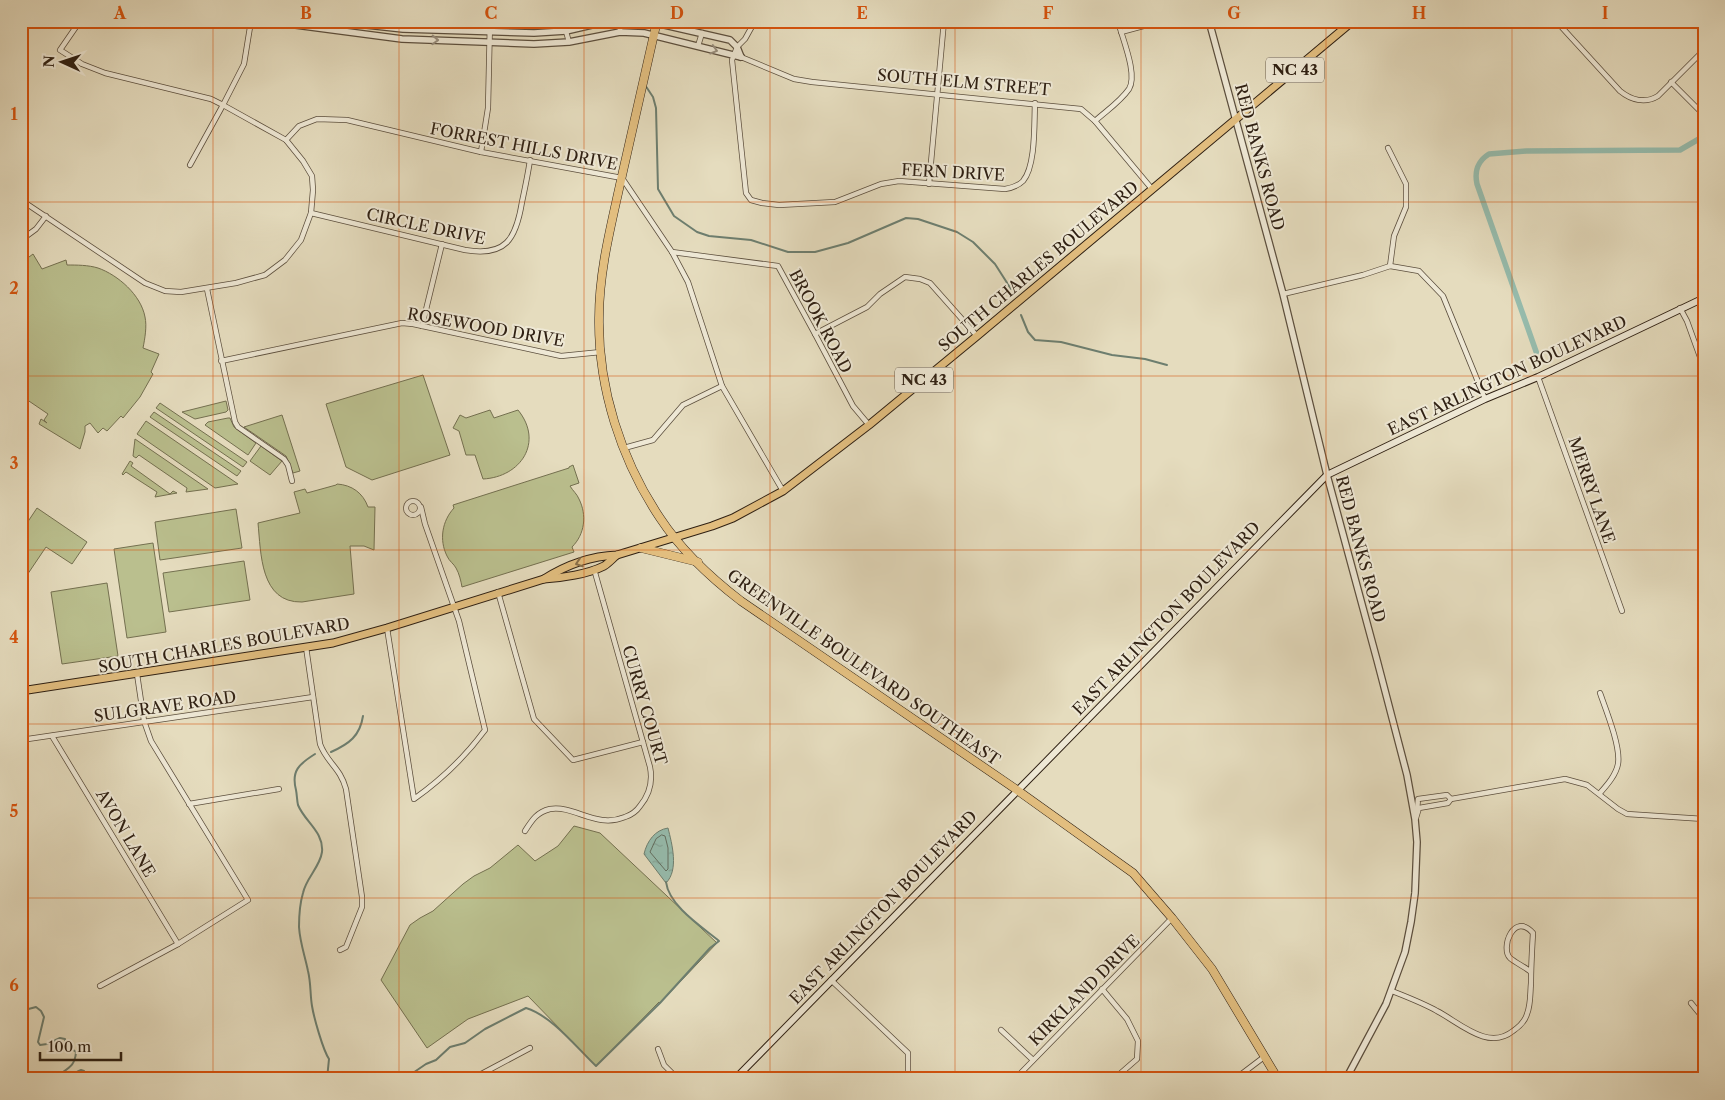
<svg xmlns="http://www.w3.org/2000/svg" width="1725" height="1100" viewBox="0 0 1725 1100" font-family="'Libre Caslon Text',serif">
	<defs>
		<pattern id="water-ripples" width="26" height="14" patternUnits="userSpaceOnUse" patternTransform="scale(1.25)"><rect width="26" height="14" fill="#96bcad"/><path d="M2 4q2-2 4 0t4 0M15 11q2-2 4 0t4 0" fill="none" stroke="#82a194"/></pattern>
	</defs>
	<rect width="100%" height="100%" fill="#e5dcbe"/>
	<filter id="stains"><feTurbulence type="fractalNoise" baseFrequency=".004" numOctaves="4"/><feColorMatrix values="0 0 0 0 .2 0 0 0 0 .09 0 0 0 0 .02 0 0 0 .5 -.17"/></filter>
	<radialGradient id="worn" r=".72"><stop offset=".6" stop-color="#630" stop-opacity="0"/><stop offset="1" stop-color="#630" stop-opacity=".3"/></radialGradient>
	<g fill="#babf8e" stroke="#747050">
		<path d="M33,254L42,269L66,260L67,265C77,265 88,265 98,268C118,275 141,295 145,317C147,326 145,338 143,348L159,354L151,372L153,374L140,397L123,418L121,416L107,431L103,428L98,433L90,423L85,426V432L80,449L39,424L41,419L47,423L44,420L48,414L23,397L24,393L21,390V263Z"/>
		<path d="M423,375L450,455L372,480L346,467L326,404Z"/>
		<path d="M226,401L228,410L226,412L195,419L182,412Z"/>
		<path d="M160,403L247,462L243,467L156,408Z"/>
		<path d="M490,410L494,418L518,410C544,442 521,477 483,479L475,455H466L459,431L453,428L460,415L466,418Z"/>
		<path d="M154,412L241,471L237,476L150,417Z"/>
		<path d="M282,415L300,471L293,473L286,456L244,427Z"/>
		<path d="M228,418H230L234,427L256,443L248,455L205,425L208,422Z"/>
		<path d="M146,421L238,484L215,488L137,434Z"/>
		<path d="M135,439L208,489L186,492L187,488L139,455L136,458L133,456Z"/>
		<path d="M261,446L282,461L270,475L250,461Z"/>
		<path d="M130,461L133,463L131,466L170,494L173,491L177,493L155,497L157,492L126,472L123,475L122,474Z"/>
		<path d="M573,465L579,483L570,486C573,491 577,494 579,499C587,515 585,534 572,547L574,552L462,587C461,581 459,573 456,568C454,564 449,561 447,556C439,540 442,521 454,508L453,505L569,468V467Z"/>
		<path d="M337,484C352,485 363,493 368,507H375L374,550L364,546H350L354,594L302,602C260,603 261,553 258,523L300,513L294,492L305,489L307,493L336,485Z"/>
		<path d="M37,508L87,542L72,564L46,547L21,584V532Z"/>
		<path d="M236,509L242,548L160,560L155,522Z"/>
		<path d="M153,543L166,632L127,638L114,549Z"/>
		<path d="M244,561L250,600L169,612L163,573Z"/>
		<path d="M107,583L118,656L62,664L51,592Z"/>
		<path d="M574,826L600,833L717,943L660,1003L659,1002L596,1066L528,996L468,1019L427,1048L381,980L410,925L420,918L433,911L463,884L474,876L490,868L518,845L535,861L558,846Z"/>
	</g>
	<path fill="url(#water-ripples)" stroke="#6d7e6f" d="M668,828C672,844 679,870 666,883L644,854C647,841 655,830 668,828Z"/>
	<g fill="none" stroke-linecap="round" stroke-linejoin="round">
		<path stroke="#626e60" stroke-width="1" d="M662,835L665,836L668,848V869L666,871L650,852L656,839Z"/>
		<g stroke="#6d7e6f" stroke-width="2">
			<path d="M645,85L653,97L656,108L658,189L674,216L697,232L709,236L751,240L788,252H815L848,243L906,218L918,219L957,232L973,242L995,264L1011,289"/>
			<path d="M1021,315L1028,332L1035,340L1061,342L1112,355L1145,359L1167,365"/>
			<path d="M331,752C349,744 360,736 363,716"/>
			<path d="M315,754C299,764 291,771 296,790C297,795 297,801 298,805C305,822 324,832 322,852C320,867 306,878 303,893C300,903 299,916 299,927C300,943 305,956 308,971C311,983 310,994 312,1006C314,1018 323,1050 329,1059L327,1079"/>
			<path d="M21,1011L36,1007L41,1011L44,1017L38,1042L40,1045L47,1044L60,1038L65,1039L66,1051L72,1049L76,1052C75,1065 70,1067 60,1074V1078C70,1079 73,1073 81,1070L84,1071V1079"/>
			<path d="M404,1079L426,1064L436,1060L450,1047L465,1043L485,1029L526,1008C552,1016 576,1047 596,1066L660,1003L710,948L719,941C702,927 669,906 666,882"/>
		</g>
		<path stroke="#96bcad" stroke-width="5.5" d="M1538,357L1477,184C1474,170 1478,161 1489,154L1526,151L1680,150L1704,136"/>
		<defs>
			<g id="minor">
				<path d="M563,21L569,42"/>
				<path d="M755,21L745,39L737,47L732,60L746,193L751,200L762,203L779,205L835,202L881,184L899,181L1005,189C1011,188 1018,186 1023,181C1036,166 1034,123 1035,103"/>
				<path d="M1556,21L1620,91C1631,100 1645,104 1658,96L1699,55L1704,48"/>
				<path d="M620,32V21"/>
				<path d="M1121,32L1162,21"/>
				<path d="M698,46L702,33"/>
				<path d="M741,57L794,79L812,82L1081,109L1095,121L1152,189"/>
				<path d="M1671,82L1704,115"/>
				<path d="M1095,121C1106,111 1120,102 1129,89C1138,74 1122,38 1118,21"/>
				<path d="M286,140L299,126L317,119L347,120L481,152L622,178L672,252L688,282L722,386L783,491"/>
				<path d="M1388,148L1406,184V207L1394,236L1390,266"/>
				<path d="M481,152L488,108L490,21"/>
				<path d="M190,165L223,105L244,64L251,21"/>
				<path d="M929,184L944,21"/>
				<path d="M21,200L145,283L165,291L181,292L236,283L265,275L285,260L301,240L311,213L313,190L312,176L303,161L286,140L223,105L211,99L105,73L82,64L60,50L80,21"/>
				<path d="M311,213L465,250C506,257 516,239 522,202C525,188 528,174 530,160"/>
				<path d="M21,240L36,229L46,216"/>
				<path d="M672,252L778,266L815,334L853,406L869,425"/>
				<path d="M207,289L235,422L238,427L284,459L288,465L292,481"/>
				<path d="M1283,294L1363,275L1390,266L1419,271L1443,296L1485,399"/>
				<path d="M1680,308L1687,321L1704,368"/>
				<path d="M422,326L442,244"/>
				<path d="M815,334L867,307L880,294L905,277L920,279L930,283L977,336"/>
				<path d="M221,361L402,323L413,324L561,356L601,352"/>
				<path d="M1538,377L1622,611"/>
				<path d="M624,448L653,440L683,405L722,386"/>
				<circle cx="413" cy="508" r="7"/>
				<path d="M498,592L534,719L573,760L643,742"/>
				<path d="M387,628L414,799C441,780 465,757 485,730L459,621L425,524L421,507"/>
				<path d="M306,647L320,744C327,763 340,767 346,789L362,897V907L346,947L340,950"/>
				<path d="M52,736L178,944"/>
				<path d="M21,740L313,697"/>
				<path d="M1600,793C1607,785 1616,775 1618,764C1621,747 1606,710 1600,693"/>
				<path d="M189,804L279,789"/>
				<path d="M1417,810L1418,799L1447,795L1451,799"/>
				<path d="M1416,818L1419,808L1448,803L1451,799L1565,779L1587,785L1618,809L1627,814L1704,819"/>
				<path d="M525,831C532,820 537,812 550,809C575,805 596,829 625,817C631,815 636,812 640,806C650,794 653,782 650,767L594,569"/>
				<path d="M831,980L908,1053V1074L904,1079"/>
				<path d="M100,986L178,944L248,900L151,741L144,721L137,674"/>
				<path d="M1102,989L1127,1019L1138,1041L1137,1059L1114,1079"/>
				<path d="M1392,991C1407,997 1423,1003 1437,1011C1460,1023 1488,1051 1513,1031C1519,1027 1525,1021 1527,1014C1531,1004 1530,993 1531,983C1531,966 1532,950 1533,933C1514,911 1500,948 1510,958C1516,963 1525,967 1531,972"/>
				<path d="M1691,1003L1704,1019"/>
				<path d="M1001,1030L1033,1060"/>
				<path d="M658,1049L664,1065L678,1079"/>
				<path d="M472,1079L530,1048"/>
				<path d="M1015,1079L1172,918"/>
				<path d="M1235,1079L1264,1057"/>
			</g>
			<g id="tertiary">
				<path d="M265,21L402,39L534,44L569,42L620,32L644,33L741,57"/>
				<path d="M330,21L403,29L534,33L566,31L609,21"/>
				<path d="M647,21L730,40L737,47L741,57"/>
				<path d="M1209,21L1283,294L1327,475L1377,660L1407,775L1415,819L1417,842L1415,893L1411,922L1405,952L1386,1004L1346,1079"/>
			</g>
			<path id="secondary" d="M735,1079L1327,475L1485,399L1538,377L1704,298"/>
			<g id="primary">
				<path d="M544,579C566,565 591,556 617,555L712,526L733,518L783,491L869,425L977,336L1353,21"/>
				<path d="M21,691L333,643L387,628L544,579C562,578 588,574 604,566C609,563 613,558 617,555"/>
			</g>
			<g id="trunk">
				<path d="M657,21C645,74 633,127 621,180C611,226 599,271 599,318C598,388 621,460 660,518C681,550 711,578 741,601L1017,790L1133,873L1172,918L1212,969L1278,1079"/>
				<path d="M641,548L698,562"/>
			</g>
		</defs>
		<use href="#minor" stroke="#5c4f3e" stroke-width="6"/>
		<use href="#tertiary" stroke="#5c4f3e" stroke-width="8"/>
		<use href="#secondary" stroke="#2f2013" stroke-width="8"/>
		<use href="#primary" stroke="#2f2013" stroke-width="9"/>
		<use href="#trunk" stroke="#2f2013" stroke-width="9"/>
		<use href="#minor" stroke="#eee8d5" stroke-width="4.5"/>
		<use href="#tertiary" stroke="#eee8d5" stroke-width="5.5"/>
		<use href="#secondary" stroke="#eee8d5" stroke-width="6"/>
		<use href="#primary" stroke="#e2be7f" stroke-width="7"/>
		<use href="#trunk" stroke="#e2be7f" stroke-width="8"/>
	</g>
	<defs><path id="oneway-chevron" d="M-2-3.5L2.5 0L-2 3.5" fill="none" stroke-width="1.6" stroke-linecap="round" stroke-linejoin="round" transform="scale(1.25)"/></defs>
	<g stroke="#988e7e">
		<use href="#oneway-chevron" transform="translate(435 40) rotate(2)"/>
		<use href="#oneway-chevron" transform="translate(714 50) rotate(16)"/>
	</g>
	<use stroke="#886f49" href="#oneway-chevron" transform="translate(579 563) rotate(162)"/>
	<path fill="none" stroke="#d6530d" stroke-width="1" stroke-opacity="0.55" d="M213,21V1079M399,21V1079M584,21V1079M770,21V1079M955,21V1079M1141,21V1079M1326,21V1079M1512,21V1079M21,202H1704M21,376H1704M21,550H1704M21,724H1704M21,898H1704"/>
	<g text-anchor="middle" stroke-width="4" stroke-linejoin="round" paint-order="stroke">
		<g fill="#eee8d5" stroke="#685c4d" stroke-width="1">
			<rect x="1266" y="57.5" width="58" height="25" rx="4"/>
			<rect x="895" y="367.5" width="58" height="25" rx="4"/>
		</g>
		<g font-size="15" font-weight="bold" fill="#2f2013">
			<text x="1295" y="75">NC 43</text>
			<text x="924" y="385">NC 43</text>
		</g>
		<g font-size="16" fill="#2f2013" stroke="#eee8d5">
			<text transform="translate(964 82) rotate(5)" y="6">SOUTH ELM STREET</text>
			<text transform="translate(524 146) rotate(11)" y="6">FORREST HILLS DRIVE</text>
			<text transform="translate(1260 157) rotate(75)" y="6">RED BANKS ROAD</text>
			<text transform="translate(953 172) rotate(3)" y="6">FERN DRIVE</text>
			<text transform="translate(426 226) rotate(12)" y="6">CIRCLE DRIVE</text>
			<text transform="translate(1038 266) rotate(-40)" y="6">SOUTH CHARLES BOULEVARD</text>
			<text transform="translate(821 321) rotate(62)" y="6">BROOK ROAD</text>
			<text transform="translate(486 327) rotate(10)" y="6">ROSEWOOD DRIVE</text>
			<text transform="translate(1507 375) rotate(-25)" y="6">EAST ARLINGTON BOULEVARD</text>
			<text transform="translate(1592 490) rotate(71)" y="6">MERRY LANE</text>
			<text transform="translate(1361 549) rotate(75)" y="6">RED BANKS ROAD</text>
			<text transform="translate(1166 618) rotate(-46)" y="6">EAST ARLINGTON BOULEVARD</text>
			<text transform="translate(224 645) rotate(-10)" y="6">SOUTH CHARLES BOULEVARD</text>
			<text transform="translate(864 667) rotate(35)" y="6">GREENVILLE BOULEVARD SOUTHEAST</text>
			<text transform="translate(645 705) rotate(74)" y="6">CURRY COURT</text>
			<text transform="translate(165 706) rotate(-8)" y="6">SULGRAVE ROAD</text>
			<text transform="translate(126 833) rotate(59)" y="6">AVON LANE</text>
			<text transform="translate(883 907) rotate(-46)" y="6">EAST ARLINGTON BOULEVARD</text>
			<text transform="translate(1084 990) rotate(-45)" y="6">KIRKLAND DRIVE</text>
		</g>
	</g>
	<rect width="1725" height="1100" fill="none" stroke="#e5dcbe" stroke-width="55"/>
	<g transform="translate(62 62) rotate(273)" stroke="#eee8d5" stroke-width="4" paint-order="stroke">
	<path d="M0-4L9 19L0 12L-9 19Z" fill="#2f2013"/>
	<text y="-8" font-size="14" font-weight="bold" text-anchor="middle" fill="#2f2013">N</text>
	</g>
	<path d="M40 1052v8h81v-8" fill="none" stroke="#2f2013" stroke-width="2.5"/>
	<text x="48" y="1052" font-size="15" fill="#2f2013" stroke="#eee8d5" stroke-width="4" paint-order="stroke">100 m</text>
	<rect x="28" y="28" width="1670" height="1044" fill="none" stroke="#d6530d" stroke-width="2"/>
	<g font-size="16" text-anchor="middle" font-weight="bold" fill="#d6530d">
		<text x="120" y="19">A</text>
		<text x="306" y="19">B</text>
		<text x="491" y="19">C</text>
		<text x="677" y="19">D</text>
		<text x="862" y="19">E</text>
		<text x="1048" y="19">F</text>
		<text x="1234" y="19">G</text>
		<text x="1419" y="19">H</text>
		<text x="1605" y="19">I</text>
		<text x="14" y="120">1</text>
		<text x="14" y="294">2</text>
		<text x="14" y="469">3</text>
		<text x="14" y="643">4</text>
		<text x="14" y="817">5</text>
		<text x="14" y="991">6</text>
	</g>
	<rect width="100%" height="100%" filter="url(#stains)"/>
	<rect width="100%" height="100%" fill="url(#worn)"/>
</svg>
